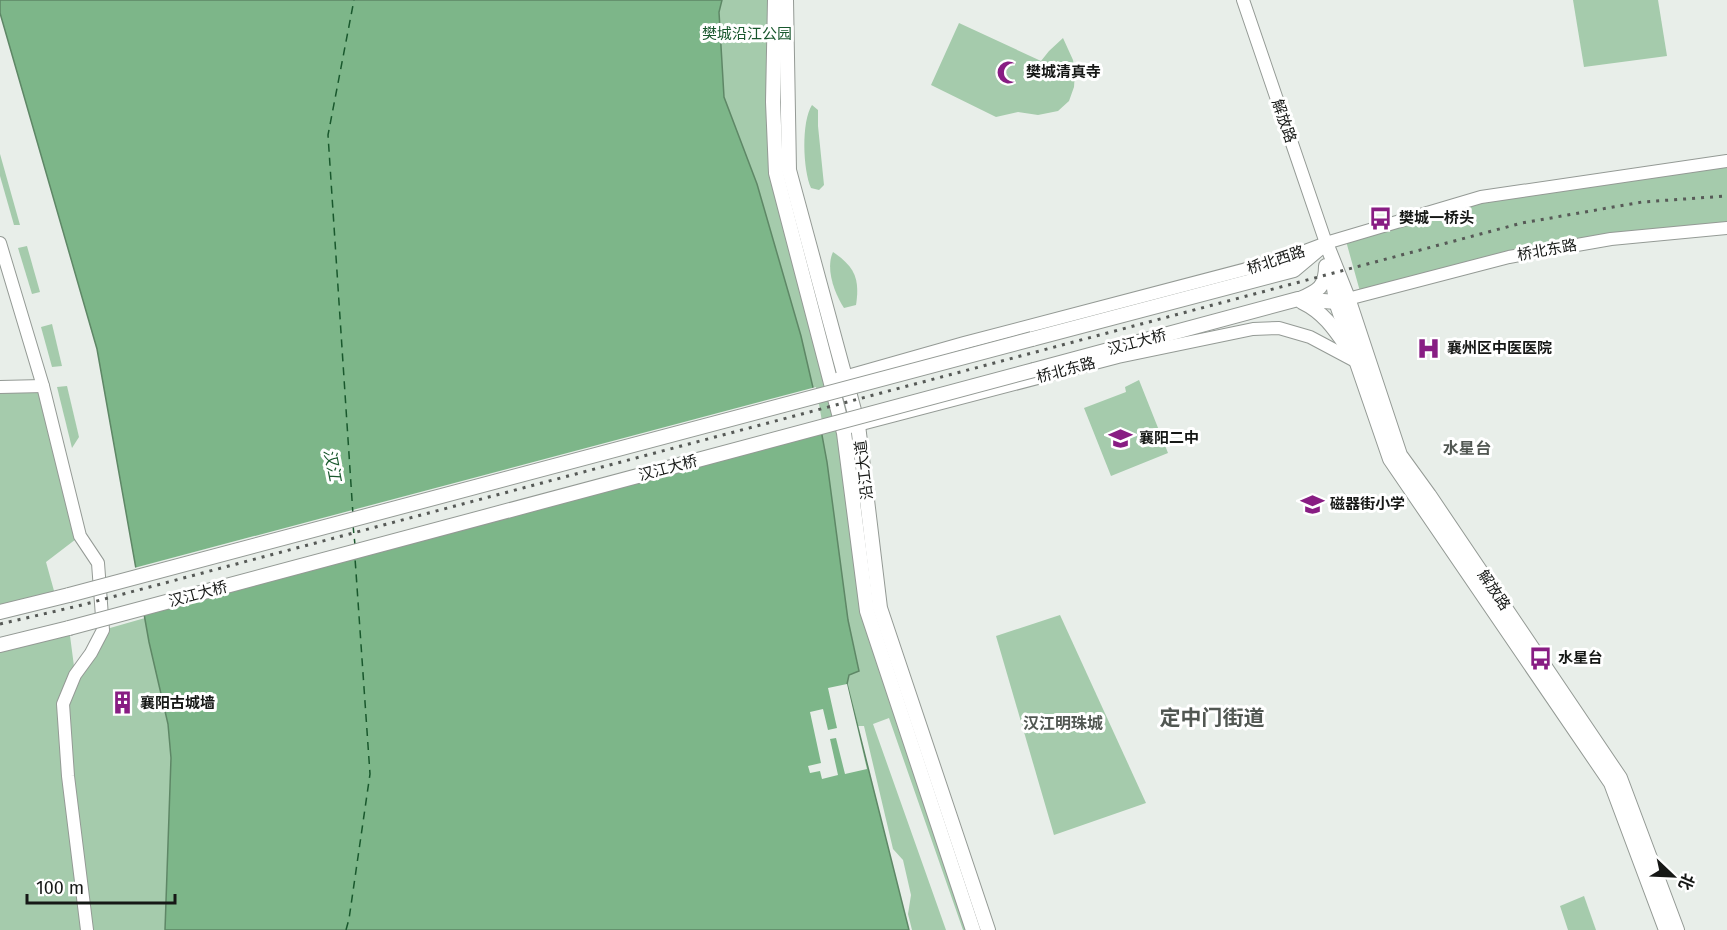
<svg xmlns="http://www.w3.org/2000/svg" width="1727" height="930" viewBox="0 0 1727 930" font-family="'Fira Sans','Noto Sans SC',sans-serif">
	<rect width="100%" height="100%" fill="#e8eee9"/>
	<g fill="#a5cbac">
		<path d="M722,0H775L776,173L829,378L867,611L979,930H963L889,718L873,724L946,930H912L908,914L911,895L903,860L893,849L864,726H857L847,684L849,675L859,670L848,620L801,336L757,184L724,97L719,11Z"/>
		<path d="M1573,0H1658L1667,56L1584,67Z"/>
		<path d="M959,23L1041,61L1049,51L1063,38L1073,60L1075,72L1074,87L1069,101L1058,111L1038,115L1018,112L996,117L931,85Z"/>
		<path d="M812,105L818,110V126L824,185L819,190L811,188C803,170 801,122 812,105Z"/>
		<path d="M0,154L20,225H14L0,176Z"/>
		<path d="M1727,161V228L1611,239L1361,295L1346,241L1478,198Z"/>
		<path d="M27,246L40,292L32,294L18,248Z"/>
		<path d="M833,252C855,267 860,279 856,305L844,308C835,294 825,269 833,252Z"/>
		<path d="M52,324L62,366L52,367L41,327Z"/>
		<path d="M1139,380L1168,453L1111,476L1084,408L1126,392L1125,387Z"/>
		<path d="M43,386L80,536L46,562L56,598L0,612V387Z"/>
		<path d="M67,386L79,437L72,448L57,387Z"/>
		<path d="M1060,615L1146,803L1054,835L996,636Z"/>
		<path d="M145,618L168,724L171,758L165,930H0V648L69,628L75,674L103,630Z"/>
		<path d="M1584,896L1596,930H1568L1560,906Z"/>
	</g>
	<path fill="#7db689" stroke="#5e8766" stroke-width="1.5" d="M0,0H722L719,12L724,97L757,184L801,336L814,392L827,462L848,620L859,671L849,675L847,684L909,930H165L171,758L168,724L149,642L97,349L0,13Z"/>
	<g fill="#e8eee9">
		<path d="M816,387L824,433L142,616L134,568Z"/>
		<path d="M847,684L867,769L845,774L836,738L830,739L838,775L822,779L820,771L810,773L808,766L821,763L810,712L823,709L828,730L837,728L828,688Z"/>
	</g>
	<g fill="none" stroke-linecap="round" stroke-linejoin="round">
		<g stroke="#19582d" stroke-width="1.5" stroke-dasharray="8 6" stroke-linecap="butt">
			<path d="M353,515L328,135L354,0"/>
			<path d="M353,525L355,545"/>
			<path d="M346,930L349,919L370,774L355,558"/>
		</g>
		<defs>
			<g id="tertiary">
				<path d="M1243,0L1326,243"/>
				<path d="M0,243L43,386L80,536L98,563L103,630L91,653L75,675L63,704L68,776L87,930"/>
				<path d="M1340,301L1509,257L1611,239L1727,228"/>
				<path d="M830,381L964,343L1281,260L1326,243L1481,197L1727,161"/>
				<path d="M0,387L43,386"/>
				<path d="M850,427L1118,357L1253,329L1279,328L1310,337L1357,362"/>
			</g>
			<g id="secondary">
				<path d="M775,0L773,102L776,173L844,433L867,611L973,930"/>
				<path d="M786,0L789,170L858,425L880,608L988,930"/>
				<path d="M1326,243L1348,298L1400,455L1429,495L1620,778L1677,930"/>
				<path d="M1331,268L1336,302L1390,459L1611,783L1666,930"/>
				<path d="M1300,299C1318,291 1326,287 1326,266"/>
				<path d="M1302,302C1323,312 1334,328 1347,347"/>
				<path d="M1032,339L1294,270L1326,243"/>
				<path d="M1034,370L1298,299L1336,302"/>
				<path d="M0,612L69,595"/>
				<path d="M0,645L69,628"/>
			</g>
		</defs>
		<use href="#tertiary" stroke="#949a95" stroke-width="14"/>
		<use href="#secondary" stroke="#949a95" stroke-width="16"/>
		<use href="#tertiary" stroke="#fff" stroke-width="12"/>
		<use href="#secondary" stroke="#fff" stroke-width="14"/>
		<path stroke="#575a57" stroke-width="3" stroke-dasharray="3 6" stroke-linecap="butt" d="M0,624L78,606L1522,223L1642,202L1727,196"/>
		<defs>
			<g id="secondary-bridge">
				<path d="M69,595L1032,339"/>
				<path d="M69,628L1034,370"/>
			</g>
		</defs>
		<use href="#secondary-bridge" stroke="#949a95" stroke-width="16" stroke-linecap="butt"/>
		<use href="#secondary-bridge" stroke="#fff" stroke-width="14"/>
	</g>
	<defs>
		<symbol id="mosque-bare" viewBox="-9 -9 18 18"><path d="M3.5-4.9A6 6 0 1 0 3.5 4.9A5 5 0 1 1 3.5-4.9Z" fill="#881d83" stroke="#fff" stroke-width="2.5" paint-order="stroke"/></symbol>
		<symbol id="bus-bare" viewBox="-9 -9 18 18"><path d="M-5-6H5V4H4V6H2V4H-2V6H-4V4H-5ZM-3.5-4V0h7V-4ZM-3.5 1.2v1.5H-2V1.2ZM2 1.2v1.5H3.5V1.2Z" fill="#881d83" stroke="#fff" stroke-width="2.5" paint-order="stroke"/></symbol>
		<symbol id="hospital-bare" viewBox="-9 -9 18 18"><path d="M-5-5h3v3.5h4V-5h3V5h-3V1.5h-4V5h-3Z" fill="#881d83" stroke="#fff" stroke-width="2.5" paint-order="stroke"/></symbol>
		<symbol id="school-bare" viewBox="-9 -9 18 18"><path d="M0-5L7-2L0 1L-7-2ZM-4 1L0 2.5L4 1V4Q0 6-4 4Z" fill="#881d83" stroke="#fff" stroke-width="2.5" paint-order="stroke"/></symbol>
		<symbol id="building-bare" viewBox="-9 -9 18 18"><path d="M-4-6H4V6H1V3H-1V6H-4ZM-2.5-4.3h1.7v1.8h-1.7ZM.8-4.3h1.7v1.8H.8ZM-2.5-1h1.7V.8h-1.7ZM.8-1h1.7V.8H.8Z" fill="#881d83" stroke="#fff" stroke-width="2.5" paint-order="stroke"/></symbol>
	</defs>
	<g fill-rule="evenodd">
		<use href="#mosque-bare" x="992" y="56" width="33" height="33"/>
		<use href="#bus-bare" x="1364" y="202" width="33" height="33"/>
		<use href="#hospital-bare" x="1412" y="332" width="33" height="33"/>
		<use href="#school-bare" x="1104" y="422" width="33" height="33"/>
		<use href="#school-bare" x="1296" y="488" width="33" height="33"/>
		<use href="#bus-bare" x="1524" y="642" width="33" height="33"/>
		<use href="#building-bare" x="106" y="686" width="33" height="33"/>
	</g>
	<g text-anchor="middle" stroke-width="6" stroke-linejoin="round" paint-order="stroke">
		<g font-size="15" fill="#18572d" stroke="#fff">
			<text x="747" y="39">樊城沿江公园</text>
		</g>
		<g font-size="15" font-weight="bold" fill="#161816" stroke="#fff" text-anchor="start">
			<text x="1026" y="77">樊城清真寺</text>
			<text x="1399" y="223">樊城一桥头</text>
			<text x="1447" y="353">襄州区中医医院</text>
			<text x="1139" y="443">襄阳二中</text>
			<text x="1330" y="509">磁器街小学</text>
			<text x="1558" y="663">水星台</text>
			<text x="140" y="708">襄阳古城墙</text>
		</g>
		<g font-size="15" fill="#161816" stroke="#fff">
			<text transform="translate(1284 121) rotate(71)" y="5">解放路</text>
			<text transform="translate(1547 250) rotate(-10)" y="5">桥北东路</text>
			<text transform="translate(1276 260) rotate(-18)" y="5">桥北西路</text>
			<text transform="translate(1137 342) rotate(-15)" y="5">汉江大桥</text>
			<text transform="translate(1066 370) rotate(-15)" y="5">桥北东路</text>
			<text transform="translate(668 468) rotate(-15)" y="5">汉江大桥</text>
			<text transform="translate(864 470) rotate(-97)" y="5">沿江大道</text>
			<text transform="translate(1494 590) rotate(56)" y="5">解放路</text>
			<text transform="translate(198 594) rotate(-15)" y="5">汉江大桥</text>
		</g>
		<g font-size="16" font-weight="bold" fill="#515752" stroke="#fff">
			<text x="1467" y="454">水星台</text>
			<text x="1063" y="729">汉江明珠城</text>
		</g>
		<g font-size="16" font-style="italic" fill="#19582d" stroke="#fff">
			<text transform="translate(333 465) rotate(79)" y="6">汉江</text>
		</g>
		<g font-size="21" font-weight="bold" fill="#515752" stroke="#fff">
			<text x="1212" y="725">定中门街道</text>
		</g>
	</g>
	<g transform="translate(1673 876) rotate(113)" stroke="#ffffff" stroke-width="4.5" paint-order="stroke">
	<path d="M0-4.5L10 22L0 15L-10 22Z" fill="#161816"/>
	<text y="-9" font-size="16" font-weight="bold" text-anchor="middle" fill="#161816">北</text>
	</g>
	<path d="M27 894v9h148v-9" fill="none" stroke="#161816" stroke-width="3"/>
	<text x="36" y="894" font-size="18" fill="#161816" stroke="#ffffff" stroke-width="4.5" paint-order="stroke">100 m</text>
</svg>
